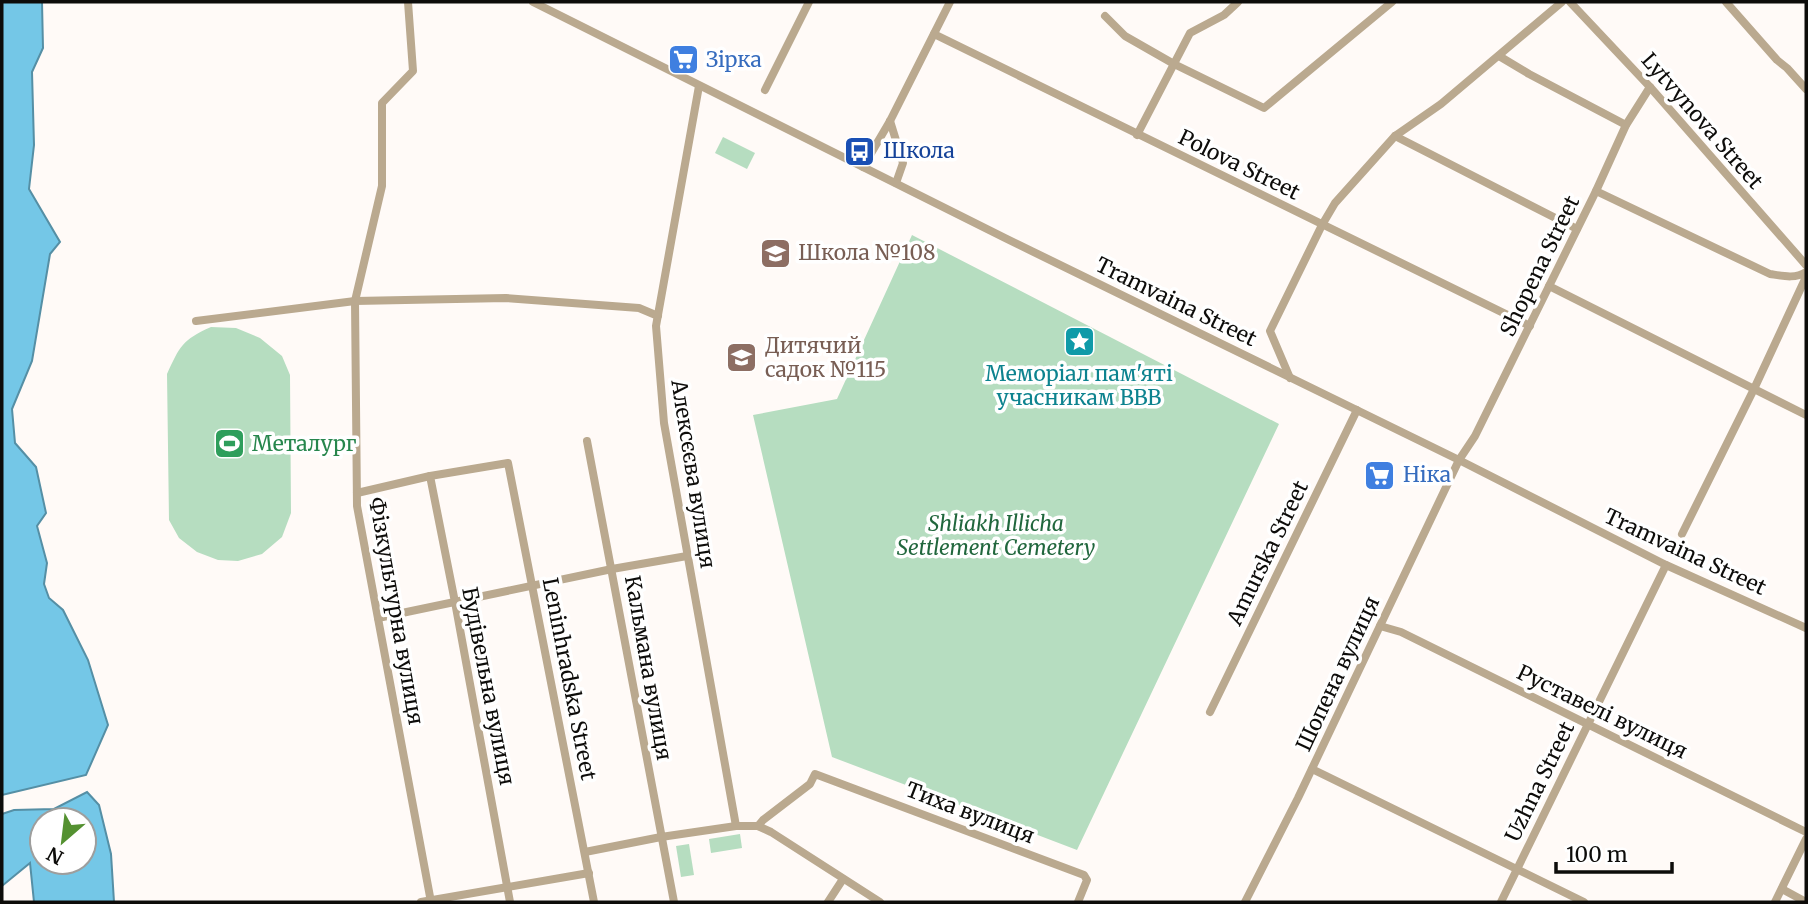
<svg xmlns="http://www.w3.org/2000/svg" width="1808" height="904" viewBox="0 0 1808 904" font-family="Merriweather,serif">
	<rect width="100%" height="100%" fill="#fffaf7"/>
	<g fill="#b6ddc0">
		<path d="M723,137L755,153L747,169L715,153Z"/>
		<path d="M912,235L1279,424L1077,850L832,757L753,415L837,399Z"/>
		<path d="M211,327L236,328L260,338L282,356L290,375L291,513L282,537L262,554L238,561L218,560L197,552L179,538L169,520L167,374C180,346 182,340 211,327Z"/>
		<path d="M740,834L742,848L711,853L709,839Z"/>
		<path d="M689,844L694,875L681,877L676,846Z"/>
	</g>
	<g fill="#74c7e7" stroke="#558fa5" stroke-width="2" fill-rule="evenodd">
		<path d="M2,2H42L43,48L32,72L34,145L29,189L60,242L50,254L32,361L12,409L15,443L36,467L46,513L37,526L47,563L44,584L49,598L63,610L88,660L108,725L86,775L2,795Z"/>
		<path d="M87,792L99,805L111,854L114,902H34L30,863L2,886V814L14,810L54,809ZM42,820H84V862H42Z"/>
	</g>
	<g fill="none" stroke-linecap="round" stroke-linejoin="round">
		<g stroke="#baa98f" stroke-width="8">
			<path d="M408,2L413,71L382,103V186L355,301L357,506L431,902"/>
			<path d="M533,2L1005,238L1459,460L1666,565L1806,628"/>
			<path d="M1570,2L1650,87L1806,265"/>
			<path d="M1726,2L1777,60L1787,68L1806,89"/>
			<path d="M1105,16L1125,36L1174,64L1264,108L1392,2"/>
			<path d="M934,34L1530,326"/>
			<path d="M1499,56L1529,74L1626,125"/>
			<path d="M699,86L656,326L664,423L736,826"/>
			<path d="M765,90L809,2"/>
			<path d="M890,121L903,163L896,183"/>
			<path d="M1137,135L1190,33L1224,15L1238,2"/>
			<path d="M1395,136L1577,229"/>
			<path d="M863,167L890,121L950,2"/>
			<path d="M1596,191L1770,274C1783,276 1795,279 1806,272"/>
			<path d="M1549,286L1806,415"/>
			<path d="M196,321L355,301L506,298L639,308L658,316"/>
			<path d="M1290,378L1270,331L1322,225L1335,203L1395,136L1441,104L1562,2"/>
			<path d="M587,441L674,902"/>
			<path d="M430,476L455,602L510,902"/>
			<path d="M357,493L430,476L508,463L594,902"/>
			<path d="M1682,534L1754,389L1806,277"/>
			<path d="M378,618L612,569L687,556"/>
			<path d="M1380,626L1401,632L1806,832"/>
			<path d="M1210,712L1357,410"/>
			<path d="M1312,769L1584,902"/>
			<path d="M758,826L763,820L810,784L815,774L1084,875L1087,880L1078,902"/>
			<path d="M585,852L661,837L736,826H758L771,832L880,902"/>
			<path d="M1782,889L1806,902"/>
			<path d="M421,902L589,873"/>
			<path d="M828,902L843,879"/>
			<path d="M1245,902L1298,798L1459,460L1475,436L1596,191L1626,125L1650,87"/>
			<path d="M1501,902L1666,565"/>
			<path d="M1775,902L1806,839"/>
		</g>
	</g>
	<defs>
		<symbol id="supermarket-square" viewBox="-11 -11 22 22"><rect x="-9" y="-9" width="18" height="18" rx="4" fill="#3f7fe0" stroke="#fff"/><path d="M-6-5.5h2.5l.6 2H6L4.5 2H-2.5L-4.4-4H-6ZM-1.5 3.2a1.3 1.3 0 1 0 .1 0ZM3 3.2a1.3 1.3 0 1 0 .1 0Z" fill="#fff"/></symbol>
		<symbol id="bus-square" viewBox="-11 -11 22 22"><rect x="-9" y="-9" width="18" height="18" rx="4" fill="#1a4fb4" stroke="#fff"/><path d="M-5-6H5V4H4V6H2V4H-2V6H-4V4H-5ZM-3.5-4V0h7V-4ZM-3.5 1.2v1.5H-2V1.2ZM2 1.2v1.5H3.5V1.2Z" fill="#fff"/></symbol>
		<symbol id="school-square" viewBox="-11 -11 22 22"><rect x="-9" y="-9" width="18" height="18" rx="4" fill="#8d6e63" stroke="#fff"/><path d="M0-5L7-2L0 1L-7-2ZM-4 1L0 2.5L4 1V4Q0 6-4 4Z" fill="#fff"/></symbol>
		<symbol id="sight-square" viewBox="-11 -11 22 22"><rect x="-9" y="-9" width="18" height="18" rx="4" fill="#0f9aa8" stroke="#fff"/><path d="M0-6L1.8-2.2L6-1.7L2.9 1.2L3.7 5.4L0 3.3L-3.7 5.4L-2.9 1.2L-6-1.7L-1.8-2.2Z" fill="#fff"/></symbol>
		<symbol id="stadium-square" viewBox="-11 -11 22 22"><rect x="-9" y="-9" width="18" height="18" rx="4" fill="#2e9e5b" stroke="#fff"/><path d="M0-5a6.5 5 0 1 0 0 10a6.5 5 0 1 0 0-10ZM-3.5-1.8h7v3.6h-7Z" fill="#fff"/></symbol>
	</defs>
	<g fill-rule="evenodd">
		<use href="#supermarket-square" x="666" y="42" width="35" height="35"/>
		<use href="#bus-square" x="842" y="134" width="35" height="35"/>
		<use href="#school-square" x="758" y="236" width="35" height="35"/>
		<use href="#sight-square" x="1062" y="324" width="35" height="35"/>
		<use href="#school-square" x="724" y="340" width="35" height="35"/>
		<use href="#stadium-square" x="212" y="426" width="35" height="35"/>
		<use href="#supermarket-square" x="1362" y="458" width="35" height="35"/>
	</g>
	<g text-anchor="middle" stroke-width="7" stroke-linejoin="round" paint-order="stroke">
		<g font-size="21" fill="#366cbe" stroke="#fff" text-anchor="start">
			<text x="706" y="67">Зірка</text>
			<text x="1403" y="482">Ніка</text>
		</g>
		<g font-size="21" fill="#0d0c0a" stroke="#fff">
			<text transform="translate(1702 121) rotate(49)" y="7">Lytvynova Street</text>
			<text transform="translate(1239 165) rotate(26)" y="7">Polova Street</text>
			<text transform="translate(1540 266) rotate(-64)" y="7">Shopena Street</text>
			<text transform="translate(1176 302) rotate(26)" y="7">Tramvaina Street</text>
			<text transform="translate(693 474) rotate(81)" y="7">Алексєєва вулиця</text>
			<text transform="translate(1685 552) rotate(25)" y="7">Tramvaina Street</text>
			<text transform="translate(1268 553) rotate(-64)" y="7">Amurska Street</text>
			<text transform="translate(396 611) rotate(80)" y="7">Фiзкультурна вулиця</text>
			<text transform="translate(648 668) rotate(80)" y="7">Кальмана вулиця</text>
			<text transform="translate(1338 674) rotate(-65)" y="7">Шопена вулиця</text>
			<text transform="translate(569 679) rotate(79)" y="7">Leninhradska Street</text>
			<text transform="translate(488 686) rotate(79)" y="7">Будівельна вулиця</text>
			<text transform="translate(1602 712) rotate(26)" y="7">Руставелі вулиця</text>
			<text transform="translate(1540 782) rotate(-64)" y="7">Uzhna Street</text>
			<text transform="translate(970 813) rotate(21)" y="7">Тиха вулиця</text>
		</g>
		<g font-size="21" fill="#164399" stroke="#fff" text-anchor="start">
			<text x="883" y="158">Школа</text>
		</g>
		<g font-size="21" fill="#785e54" stroke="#fff" text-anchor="start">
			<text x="798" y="260">Школа №108</text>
			<text x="765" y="353">Дитячий<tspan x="765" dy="24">садок №115</tspan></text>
		</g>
		<g font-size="21" fill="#0d838f" stroke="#fff">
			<text x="1079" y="381">Меморіал пам'яті<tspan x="1079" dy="24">учасникам ВВВ</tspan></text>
		</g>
		<g font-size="21" fill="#27864d" stroke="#fff" text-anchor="start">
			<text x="252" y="451">Металург</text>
		</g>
		<g font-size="21" font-style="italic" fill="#21673d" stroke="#fff">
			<text x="996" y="531">Shliakh Illicha<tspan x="996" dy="24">Settlement Cemetery</tspan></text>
		</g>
	</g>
	<rect width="1808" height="904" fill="none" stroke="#0d0c0a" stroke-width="7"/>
	<g transform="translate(63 841) rotate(208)"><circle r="33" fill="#ffffff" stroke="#9e9e9d" stroke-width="2"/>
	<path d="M0-5L12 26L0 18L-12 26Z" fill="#549131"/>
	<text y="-10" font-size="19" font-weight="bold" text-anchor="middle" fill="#0d0c0a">N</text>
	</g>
	<path d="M1556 862v10h116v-10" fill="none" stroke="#0d0c0a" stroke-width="3.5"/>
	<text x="1566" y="862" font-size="21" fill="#0d0c0a" stroke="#ffffff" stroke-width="5" paint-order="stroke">100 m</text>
</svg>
